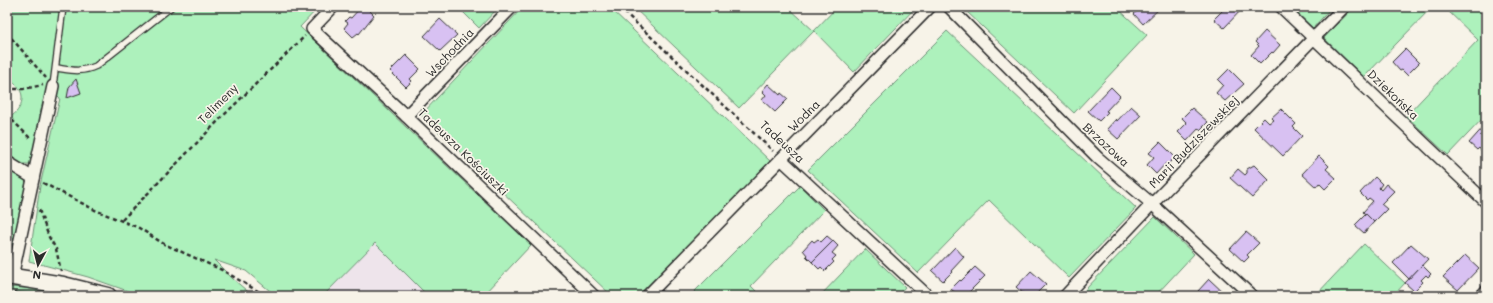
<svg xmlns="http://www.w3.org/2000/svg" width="1493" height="303" viewBox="0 0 1493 303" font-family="Mali,sans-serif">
	<rect width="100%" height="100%" fill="#f7f3e8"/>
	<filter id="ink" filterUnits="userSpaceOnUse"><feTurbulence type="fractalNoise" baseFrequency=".025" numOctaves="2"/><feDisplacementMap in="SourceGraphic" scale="8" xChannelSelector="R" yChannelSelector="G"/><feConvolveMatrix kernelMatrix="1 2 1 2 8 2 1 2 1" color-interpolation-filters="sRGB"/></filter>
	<g filter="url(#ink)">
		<path fill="#eee4eb" d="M375,243L428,296H323Z"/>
		<g fill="#adf1bc" stroke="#6c8e74">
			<path d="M7,7H319L300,27L531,245L483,296H428L375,243L323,296H276L246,271L214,260L233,279L253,296H142L88,277L29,261L40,186L60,98L49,87L30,164H23L7,154V118C18,115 26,100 20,90C17,85 11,80 7,76Z"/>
			<path d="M458,7H499L479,28Z"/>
			<path d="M523,7H609L770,161L640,296H612L421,115Z"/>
			<path d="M633,7H788L814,31L837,7H916L854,72L814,31L739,108Z"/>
			<path d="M970,7H1116L1147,35L1074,113L966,11Z"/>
			<path d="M1291,7H1332L1313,28Z"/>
			<path d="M1354,7H1432L1364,77L1324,38Z"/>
			<path d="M1444,7H1486V115L1448,155L1406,116L1478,40Z"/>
			<path d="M947,31L1136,208L1069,278L989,200L918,273L808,170Z"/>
			<path d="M7,168L24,177L27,186L14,243L10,254L7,255Z"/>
			<path d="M800,186L824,210L751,286L761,296H690Z"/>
			<path d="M1155,217L1194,254L1155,296H1088L1083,292Z"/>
			<path d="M1364,244L1405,283L1393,296H1315Z"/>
			<path d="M865,249L905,287L897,296H820Z"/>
			<path d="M7,287L39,289L53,291L55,293L54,296H43L7,290Z"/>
		</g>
		<g fill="#d8c1f2" stroke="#2b2b2b">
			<path d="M361,7L368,9L374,15L359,34L358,33L353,37L344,28L348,23L345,21L349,17L351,18Z"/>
			<path d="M1141,7H1161L1143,24L1134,14Z"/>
			<path d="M1226,7H1244L1224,28L1214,19Z"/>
			<path d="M440,19L457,35L440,51L424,36Z"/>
			<path d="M1265,31L1280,45L1273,53L1272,52L1260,64L1251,55L1259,46L1255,42Z"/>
			<path d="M1405,49L1419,63L1407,75L1402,70L1400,71L1392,62Z"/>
			<path d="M406,55L420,69L410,79L412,81L406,87L390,71Z"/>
			<path d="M1229,69L1244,84L1225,101L1216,93L1223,85L1218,80Z"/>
			<path d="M76,79L81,93L67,98L69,87Z"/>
			<path d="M768,84L780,95L781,93L788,99L775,112L762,100L766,95L762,91Z"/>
			<path d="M1111,87L1120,96L1106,111L1108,112L1099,121L1088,111Z"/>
			<path d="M1131,106L1141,115L1118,139L1107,129L1116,119L1117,121Z"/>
			<path d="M1192,108L1208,122L1200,130L1199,128L1187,141L1178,132L1187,123L1182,118Z"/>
			<path d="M1281,109L1296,124L1293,127L1302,136L1283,156L1254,128L1264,118L1269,123L1273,120L1271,118Z"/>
			<path d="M1486,124V156L1479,148L1477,150L1469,143Z"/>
			<path d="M1160,142L1175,157L1168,164L1166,163L1156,174L1147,165L1154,157L1149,153Z"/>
			<path d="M1319,156L1329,166L1326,169L1336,178L1325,189L1319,183L1316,187L1302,174Z"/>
			<path d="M1254,165L1269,180L1252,198L1230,178L1238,169L1245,175L1247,173V169Z"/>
			<path d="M1375,177L1382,184L1379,188L1381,190L1386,184L1394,191L1381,204L1387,209L1374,222L1363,212L1373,201L1369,198L1367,200L1360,193Z"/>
			<path d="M1366,214L1374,222L1364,233L1355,225Z"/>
			<path d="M1246,232L1259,243L1247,255L1249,257L1244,262L1230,249Z"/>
			<path d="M827,236L833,241L812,262L806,256L807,255L803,250L812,240L814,242L818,239L821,242Z"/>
			<path d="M833,241L838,246L832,253L836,256L832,260L834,262L825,271L821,267L819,269L812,262Z"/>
			<path d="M1411,244L1428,259L1409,279L1393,263Z"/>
			<path d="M955,247L964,257L951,271L952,272L943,281L932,271Z"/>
			<path d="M1465,255L1479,268L1458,290L1443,277Z"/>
			<path d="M1422,265L1431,274L1428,277L1426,275L1421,280L1423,282L1414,291L1405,283Z"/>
			<path d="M975,267L985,276L965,296H959L951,289L960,280L961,281Z"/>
			<path d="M1031,271L1046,284L1036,294L1038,296H1026L1016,287Z"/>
			<path d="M1209,279L1226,295L1225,296H1203L1198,291Z"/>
		</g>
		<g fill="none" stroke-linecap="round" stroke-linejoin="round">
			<defs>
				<g id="lane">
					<path d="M56,68C71,70 81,73 96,66L171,7"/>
					<path d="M53,86L63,7"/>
				</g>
				<g id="street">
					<path d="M333,7L312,29L406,116L594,296"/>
					<path d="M949,7L1098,158L1152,204L1252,296"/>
					<path d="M1281,7L1486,202"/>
					<path d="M406,116L512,7"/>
					<path d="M781,159L928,296"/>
					<path d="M7,162L33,178"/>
					<path d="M12,277L53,86"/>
					<path d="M647,296L930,7"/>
					<path d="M1065,296L1152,204L1344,7"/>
					<path d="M1481,296L1486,291"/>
				</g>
				<path id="secondary" d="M7,276L63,285L108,296"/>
			</defs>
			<use href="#lane" stroke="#2b2b2b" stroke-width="8"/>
			<use href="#street" stroke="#2b2b2b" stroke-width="14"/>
			<use href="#secondary" stroke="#2b2b2b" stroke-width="19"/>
			<g stroke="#2b2b2b" stroke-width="2.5" stroke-dasharray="4 3" stroke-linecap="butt">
				<path d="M619,7L773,151"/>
				<path d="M7,33L46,78"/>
				<path d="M14,89H23L43,85"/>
				<path d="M7,115L31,139"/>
				<path d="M43,183L95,210L139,228L164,244L222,270L266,296"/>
				<path d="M39,210L49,237L56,249L61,271"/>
				<path d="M122,220L222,117L305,36"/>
				<path d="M7,292L16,293"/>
				<path d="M23,294L30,296"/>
			</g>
			<use href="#lane" stroke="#f7f3e8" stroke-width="5.5"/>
			<use href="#street" stroke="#f7f3e8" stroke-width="11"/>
			<use href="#secondary" stroke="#f7f3e8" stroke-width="16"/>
		</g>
	</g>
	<g text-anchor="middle" stroke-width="3.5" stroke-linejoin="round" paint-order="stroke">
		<g font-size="12" fill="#2b2b2b" stroke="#f7f3e8">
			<text transform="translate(450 53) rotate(-46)" y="4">Wschodnia</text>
			<text transform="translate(1393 95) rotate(44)" y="4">Dziekońska</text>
			<text transform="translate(218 104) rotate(-45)" y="4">Telimeny</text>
			<text transform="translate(804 116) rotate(-45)" y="4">Wodna</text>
			<text transform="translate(782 142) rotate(43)" y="4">Tadeusza</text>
			<text transform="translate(1194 142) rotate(-46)" y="4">Marii Budziszewskiej</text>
			<text transform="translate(1106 145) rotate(43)" y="4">Brzozowa</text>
			<text transform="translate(463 152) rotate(44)" y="4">Tadeusza Kościuszki</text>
		</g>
	</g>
	<rect width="1493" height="303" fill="none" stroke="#f7f3e8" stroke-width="24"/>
	<rect x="12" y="12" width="1469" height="279" fill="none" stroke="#2b2b2b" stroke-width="1.5" filter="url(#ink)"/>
	<g transform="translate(38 265) rotate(187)" stroke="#f7f3e8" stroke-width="3" paint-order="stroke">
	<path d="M0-3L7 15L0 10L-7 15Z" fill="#2b2b2b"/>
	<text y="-6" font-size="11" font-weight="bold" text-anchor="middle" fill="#2b2b2b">N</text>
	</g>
</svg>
